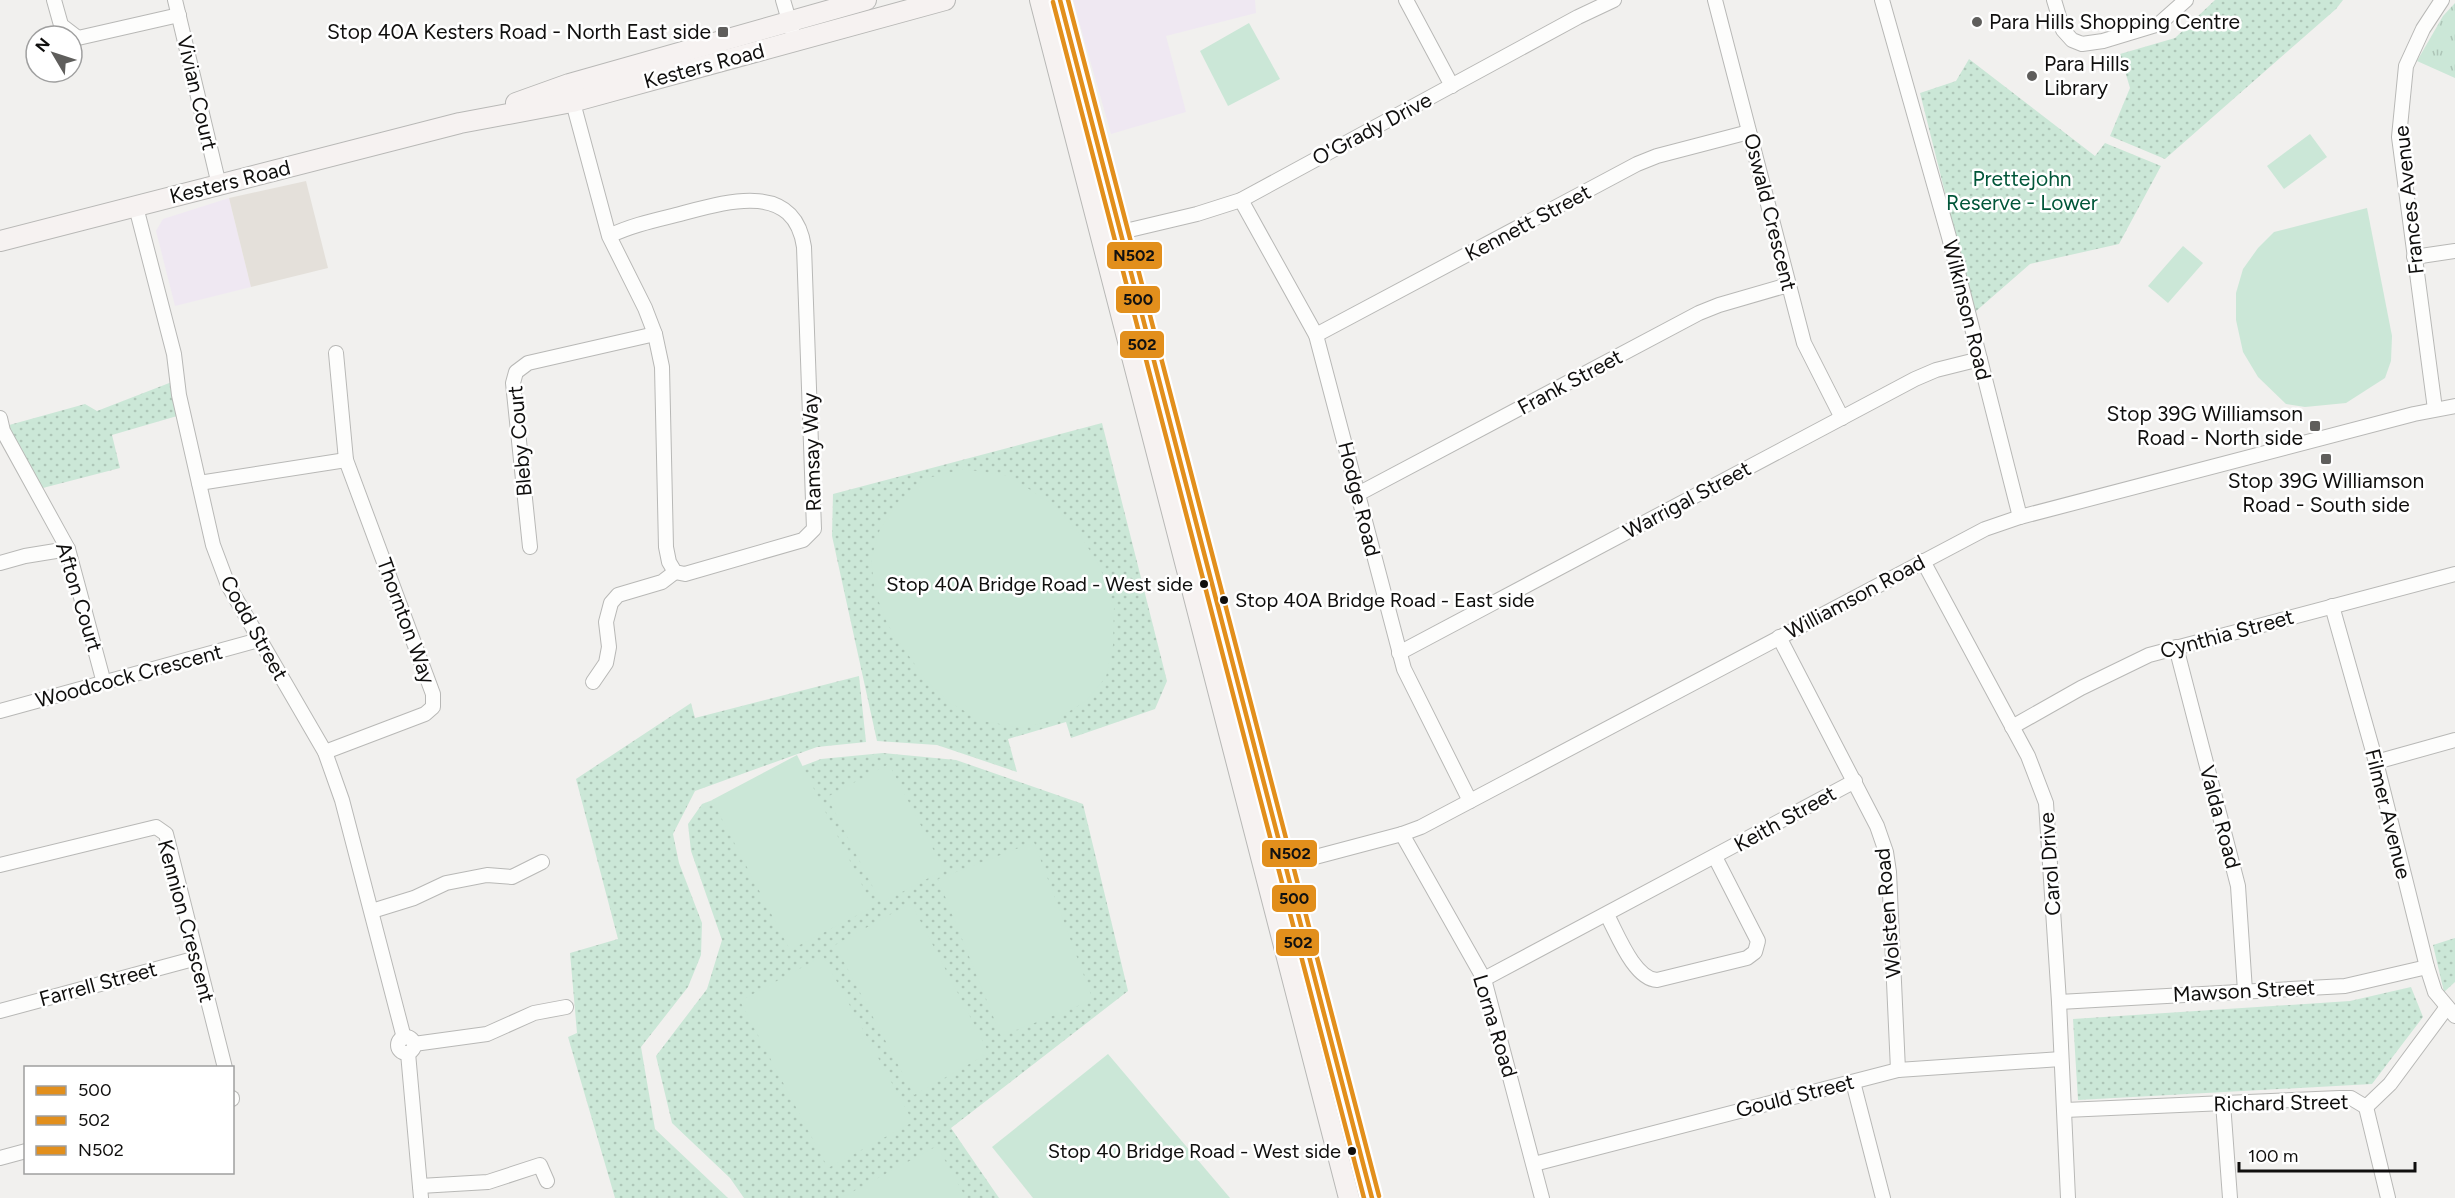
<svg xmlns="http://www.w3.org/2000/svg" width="2455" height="1198" viewBox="0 0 2455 1198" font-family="Figtree,sans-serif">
	<defs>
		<pattern id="grass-tufts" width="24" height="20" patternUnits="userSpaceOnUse" patternTransform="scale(1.5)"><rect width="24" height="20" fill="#cbe7d7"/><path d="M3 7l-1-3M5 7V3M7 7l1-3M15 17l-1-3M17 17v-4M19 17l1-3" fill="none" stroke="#adc5b7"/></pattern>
		<pattern id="park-dots" width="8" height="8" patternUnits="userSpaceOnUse" patternTransform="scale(1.5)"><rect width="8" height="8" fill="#cbe7d7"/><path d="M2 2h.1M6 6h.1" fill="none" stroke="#adc5b7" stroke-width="1.8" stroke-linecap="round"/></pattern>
	</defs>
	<rect width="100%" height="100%" fill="#f1f0ee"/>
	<g fill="#efe8f2">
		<path d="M1073,0H1255L1256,13L1166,36L1186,112L1111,134Z"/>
		<path d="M229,198L251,287L175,306L156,231L163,219Z"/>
	</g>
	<path fill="#e4e0da" d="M306,181L328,268L251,287L229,198Z"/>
	<path fill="url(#grass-tufts)" d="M2455,3V78L2417,61L2443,16Z"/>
	<g fill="url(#park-dots)">
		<path d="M2215,0H2343L2336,9L2165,159L2110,136L2130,88L2120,54L2175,38Z"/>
		<path d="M1969,59L2095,156L2105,143L2161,166L2119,244L2030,264L1975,312L1920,93L1956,81Z"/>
		<path d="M177,380L184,414L112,435L120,468L35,490L2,427L85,404L97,411Z"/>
		<path d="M1102,423L1167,681L1155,709L1071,738L1066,722L1008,739L1017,772L937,745L877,741L832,536L833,494Z"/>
		<path d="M859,676L866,742L817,747L695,791L673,834L679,863L702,923L701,955L688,987L641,1047L655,1129L728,1198H615L568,1037L577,1033L570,953L618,939L576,779L691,703L695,718Z"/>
		<path d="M883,753L956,760L1083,804L1128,991L951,1128L999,1198H744L730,1178L672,1123L656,1056L707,989L722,940L691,851L688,824L702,804L821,759Z"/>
		<path d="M2455,938V982L2444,992L2433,945Z"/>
		<path d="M2411,987L2423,1017L2372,1084L2078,1100L2073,1019L2350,1001Z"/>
	</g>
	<g fill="#cbe7d7">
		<path d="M1249,23L1280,79L1228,106L1200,51Z"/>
		<path d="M2310,134L2327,157L2284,189L2267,166Z"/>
		<path d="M2367,208L2392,336L2391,361L2385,378L2346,403L2305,407L2286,404L2258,377L2243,352L2236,320V293L2243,269L2258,248L2274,232Z"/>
		<path d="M2183,246L2203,263L2168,303L2148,286Z"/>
		<path d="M964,469L1009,476L1055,506L1079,533L1100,567L1114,607L1113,645L1106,677L1086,701L1055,720L1022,728L983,721L950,703L924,678L888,625L875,592L871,559L880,529L898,502L924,479Z"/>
		<path d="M797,755L873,907L790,950L712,800Z"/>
		<path d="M889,764L944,870L881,903L827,797Z"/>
		<path d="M1034,842L1093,1000L1001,1036L938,879Z"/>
		<path d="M911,903L989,1053L914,1095L835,945Z"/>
		<path d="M823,956L913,1122L828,1168L740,1001Z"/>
		<path d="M1108,1054L1230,1198H1033L992,1147Z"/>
		<path d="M937,1146L966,1198H841Z"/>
	</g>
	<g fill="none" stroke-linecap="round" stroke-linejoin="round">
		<defs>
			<g id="street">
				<path d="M54,0L61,25L78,38L179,15"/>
				<path d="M175,0L219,185"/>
				<path d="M783,0L795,41"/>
				<path d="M1406,0L1452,86"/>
				<path d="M1715,0L1804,343L1842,418"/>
				<path d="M1882,0L1949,237L2020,517"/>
				<path d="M2054,0L2063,30L2072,40L2082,44L2103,41L2159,24L2186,0"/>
				<path d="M571,95L609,236L645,308L655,334L662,367L666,547L669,562L675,572L685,574L803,540L814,529L804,247C794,180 725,202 680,214C656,220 632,225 609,236"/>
				<path d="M1241,200L1316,335L1404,669L1470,801"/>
				<path d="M136,207L174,354L179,395L213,545L228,585L325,752L342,800L404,1038"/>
				<path d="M1121,232L1197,214L1241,200L1578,17L1614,0"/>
				<path d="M2414,257L2455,251"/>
				<path d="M1316,335L1637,164L1657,156L1749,132"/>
				<path d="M2435,409L2399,137L2406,66L2423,29L2442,0"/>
				<path d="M0,418L3,431L68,549L104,683"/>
				<path d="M199,483L346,460"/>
				<path d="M1358,494L1699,313L1719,305L1788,285"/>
				<path d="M530,547L513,383L516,372L528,363L655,334"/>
				<path d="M1923,561L2028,756L2046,803L2059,1002L2068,1198"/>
				<path d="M0,563L25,556L68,549"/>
				<path d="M2332,606L2376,762L2427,967L2435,992L2455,1016"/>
				<path d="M1779,637L1877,826L1886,852L1889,872L1898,1070"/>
				<path d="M2176,647L2238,886L2245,991"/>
				<path d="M1399,653L1915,379L1936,370L1980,359"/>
				<path d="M593,682L606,663L609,647L606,622L611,603L618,595L662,582L675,572"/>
				<path d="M0,711L259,640"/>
				<path d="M2012,727L2081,688L2149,655L2455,574"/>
				<path d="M325,752L425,714L433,707V694L346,460L336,353"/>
				<path d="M2376,762L2455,740"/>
				<path d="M1402,834L1484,979L1542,1198"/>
				<path d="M0,865L156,827L166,834L225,1068"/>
				<path d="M1285,865L1402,834L1421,827L1985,529L2020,517L2414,414L2455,406"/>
				<path d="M372,911L414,898L446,883L487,875L512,877L542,862"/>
				<path d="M1607,915C1617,933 1634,979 1657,980L1747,958L1755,952L1758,941L1715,857"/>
				<path d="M1484,979L1855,781"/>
				<path d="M2059,1002L2345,986L2427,967"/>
				<path d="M0,1011L197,958"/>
				<circle cx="406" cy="1045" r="8"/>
				<path d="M414,1044L487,1034L534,1013L566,1007"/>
				<path d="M408,1053L421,1198"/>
				<path d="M1853,1082L1883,1198"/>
				<path d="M232,1098V1099"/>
				<path d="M2223,1103L2230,1198"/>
				<path d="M2366,1107L2388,1198"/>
				<path d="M2065,1110L2340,1098H2351L2366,1107L2390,1084L2447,1007"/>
				<path d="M0,1158L26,1151"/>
				<path d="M1534,1164L1898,1070L2061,1059"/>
				<path d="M420,1186L488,1182L540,1165L547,1181"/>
			</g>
			<g id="secondary">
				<path d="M1040,0L1349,1198"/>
				<path d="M1060,0L1372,1198"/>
				<path d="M516,103L569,84L866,0"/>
				<path d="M0,241L460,123L572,102L945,0"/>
			</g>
		</defs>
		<use href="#street" stroke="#b8b8b6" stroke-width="16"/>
		<use href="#secondary" stroke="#b8b8b6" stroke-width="22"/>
		<use href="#street" stroke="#fdfdfc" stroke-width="14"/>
		<use href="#secondary" stroke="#f6f2f1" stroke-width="20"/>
		<defs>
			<path id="bus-1" d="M1060,0L1372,1198"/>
			<path id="bus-2" d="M1053,2L1364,1198"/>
			<path id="bus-3" d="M1068,0L1379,1196"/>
		</defs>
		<use href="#bus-1" stroke="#fff" stroke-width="9"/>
		<use href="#bus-2" stroke="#fff" stroke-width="9"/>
		<use href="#bus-3" stroke="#fff" stroke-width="9"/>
		<use href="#bus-1" stroke="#e28f1c" stroke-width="4.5"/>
		<use href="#bus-2" stroke="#e28f1c" stroke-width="4.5"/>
		<use href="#bus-3" stroke="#e28f1c" stroke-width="4.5"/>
	</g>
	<g fill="#5f5e5c" stroke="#fff" stroke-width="2">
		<circle cx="1977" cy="22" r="6"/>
		<rect x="717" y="26" width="12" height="12" rx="3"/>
		<circle cx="2032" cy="76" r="6"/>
		<rect x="2309" y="420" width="12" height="12" rx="3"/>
		<rect x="2320" y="453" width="12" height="12" rx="3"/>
	</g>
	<g fill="#100f0e" stroke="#fff" stroke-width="2">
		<circle cx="1204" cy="584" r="5"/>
		<circle cx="1224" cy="600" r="5"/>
		<circle cx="1352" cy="1151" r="5"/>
	</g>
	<g text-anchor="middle" stroke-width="5" stroke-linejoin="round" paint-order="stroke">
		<g font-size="20" fill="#100f0e" stroke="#fff" text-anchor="end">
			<text x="1193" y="591">Stop 40A Bridge Road - West side</text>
			<text x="1235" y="607" text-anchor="start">Stop 40A Bridge Road - East side</text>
			<text x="1341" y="1158">Stop 40 Bridge Road - West side</text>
		</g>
		<g font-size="21" fill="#100f0e" stroke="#fff" text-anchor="start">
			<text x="1989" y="29">Para Hills Shopping Centre</text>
			<text x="711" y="39" text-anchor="end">Stop 40A Kesters Road - North East side</text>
			<text x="2044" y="71">Para Hills<tspan x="2044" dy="24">Library</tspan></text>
			<text x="2303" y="421" text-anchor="end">Stop 39G Williamson<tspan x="2303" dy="24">Road - North side</tspan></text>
			<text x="2326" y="488" text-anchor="middle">Stop 39G Williamson<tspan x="2326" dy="24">Road - South side</tspan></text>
		</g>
		<g font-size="21" fill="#100f0e" stroke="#fff">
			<text transform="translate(704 66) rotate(-15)" y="7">Kesters Road</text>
			<text transform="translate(197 93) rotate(77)" y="7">Vivian Court</text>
			<text transform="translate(1372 129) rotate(-28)" y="7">O'Grady Drive</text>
			<text transform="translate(230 182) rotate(-14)" y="7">Kesters Road</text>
			<text transform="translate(2409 200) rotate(-96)" y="7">Frances Avenue</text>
			<text transform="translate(1770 212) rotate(76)" y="7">Oswald Crescent</text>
			<text transform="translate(1528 223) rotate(-28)" y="7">Kennett Street</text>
			<text transform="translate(1967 310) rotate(76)" y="7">Wilkinson Road</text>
			<text transform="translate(1570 382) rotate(-28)" y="7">Frank Street</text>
			<text transform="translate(520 441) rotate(-95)" y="7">Bleby Court</text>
			<text transform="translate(812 452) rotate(-92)" y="7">Ramsay Way</text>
			<text transform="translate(1359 499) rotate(76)" y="7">Hodge Road</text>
			<text transform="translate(1687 500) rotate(-28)" y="7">Warrigal Street</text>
			<text transform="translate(79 597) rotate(73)" y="7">Afton Court</text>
			<text transform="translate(1855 597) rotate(-28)" y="7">Williamson Road</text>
			<text transform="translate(406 621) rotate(70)" y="7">Thornton Way</text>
			<text transform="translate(254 628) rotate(61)" y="7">Codd Street</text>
			<text transform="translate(2227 634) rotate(-15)" y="7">Cynthia Street</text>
			<text transform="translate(129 676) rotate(-15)" y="7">Woodcock Crescent</text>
			<text transform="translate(2388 814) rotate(76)" y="7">Filmer Avenue</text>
			<text transform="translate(2220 817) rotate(75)" y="7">Valda Road</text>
			<text transform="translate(1785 819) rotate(-29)" y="7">Keith Street</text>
			<text transform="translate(2050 864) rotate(-94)" y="7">Carol Drive</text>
			<text transform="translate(1888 913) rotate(-95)" y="7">Wolsten Road</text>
			<text transform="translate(186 921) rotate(75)" y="7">Kennion Crescent</text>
			<text transform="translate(98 984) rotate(-15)" y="7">Farrell Street</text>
			<text transform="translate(2244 991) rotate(-3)" y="7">Mawson Street</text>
			<text transform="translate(1495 1026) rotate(73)" y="7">Lorna Road</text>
			<text transform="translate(1795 1096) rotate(-14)" y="7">Gould Street</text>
			<text transform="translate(2281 1103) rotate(-1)" y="7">Richard Street</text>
		</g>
		<g font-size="21" fill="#015639" stroke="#fff">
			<text x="2022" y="186">Prettejohn<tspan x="2022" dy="24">Reserve - Lower</tspan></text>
		</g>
	</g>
	<g stroke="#fff" stroke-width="2">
		<rect x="1106" y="241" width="57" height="29" rx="6" fill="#e28f1c"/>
		<rect x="1115" y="285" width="46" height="29" rx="6" fill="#e28f1c"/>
		<rect x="1119" y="330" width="46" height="29" rx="6" fill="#e28f1c"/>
		<rect x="1261" y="839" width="57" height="29" rx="6" fill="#e28f1c"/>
		<rect x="1271" y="884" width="46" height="29" rx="6" fill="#e28f1c"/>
		<rect x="1275" y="928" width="45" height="29" rx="6" fill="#e28f1c"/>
	</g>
	<g font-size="16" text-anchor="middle" font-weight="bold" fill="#111">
		<text x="1134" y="261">N502</text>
		<text x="1138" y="305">500</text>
		<text x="1142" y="350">502</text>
		<text x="1290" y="859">N502</text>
		<text x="1294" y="904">500</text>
		<text x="1298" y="948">502</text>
	</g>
	<rect x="24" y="1066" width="210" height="108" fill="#ffffff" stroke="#9f9f9f" stroke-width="1.5"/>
	<rect x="36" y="1086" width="30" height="9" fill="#e28f1c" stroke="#9f9f9f" stroke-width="1.5"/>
	<text x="78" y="1096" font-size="18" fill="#100f0e">500</text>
	<rect x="36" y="1116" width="30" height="9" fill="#e28f1c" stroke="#9f9f9f" stroke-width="1.5"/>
	<text x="78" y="1126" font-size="18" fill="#100f0e">502</text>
	<rect x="36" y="1146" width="30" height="9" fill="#e28f1c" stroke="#9f9f9f" stroke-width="1.5"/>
	<text x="78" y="1156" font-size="18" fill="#100f0e">N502</text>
	<g transform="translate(54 54) rotate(309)"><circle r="28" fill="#ffffff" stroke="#9f9f9f" stroke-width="1.5"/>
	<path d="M0-4.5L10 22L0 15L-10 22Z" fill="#5f5e5c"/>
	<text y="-9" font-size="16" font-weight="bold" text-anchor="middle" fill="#100f0e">N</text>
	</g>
	<path d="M2239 1162v9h176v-9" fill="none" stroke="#100f0e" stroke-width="3"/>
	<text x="2248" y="1162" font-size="18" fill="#100f0e" stroke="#ffffff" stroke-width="4.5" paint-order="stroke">100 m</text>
</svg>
